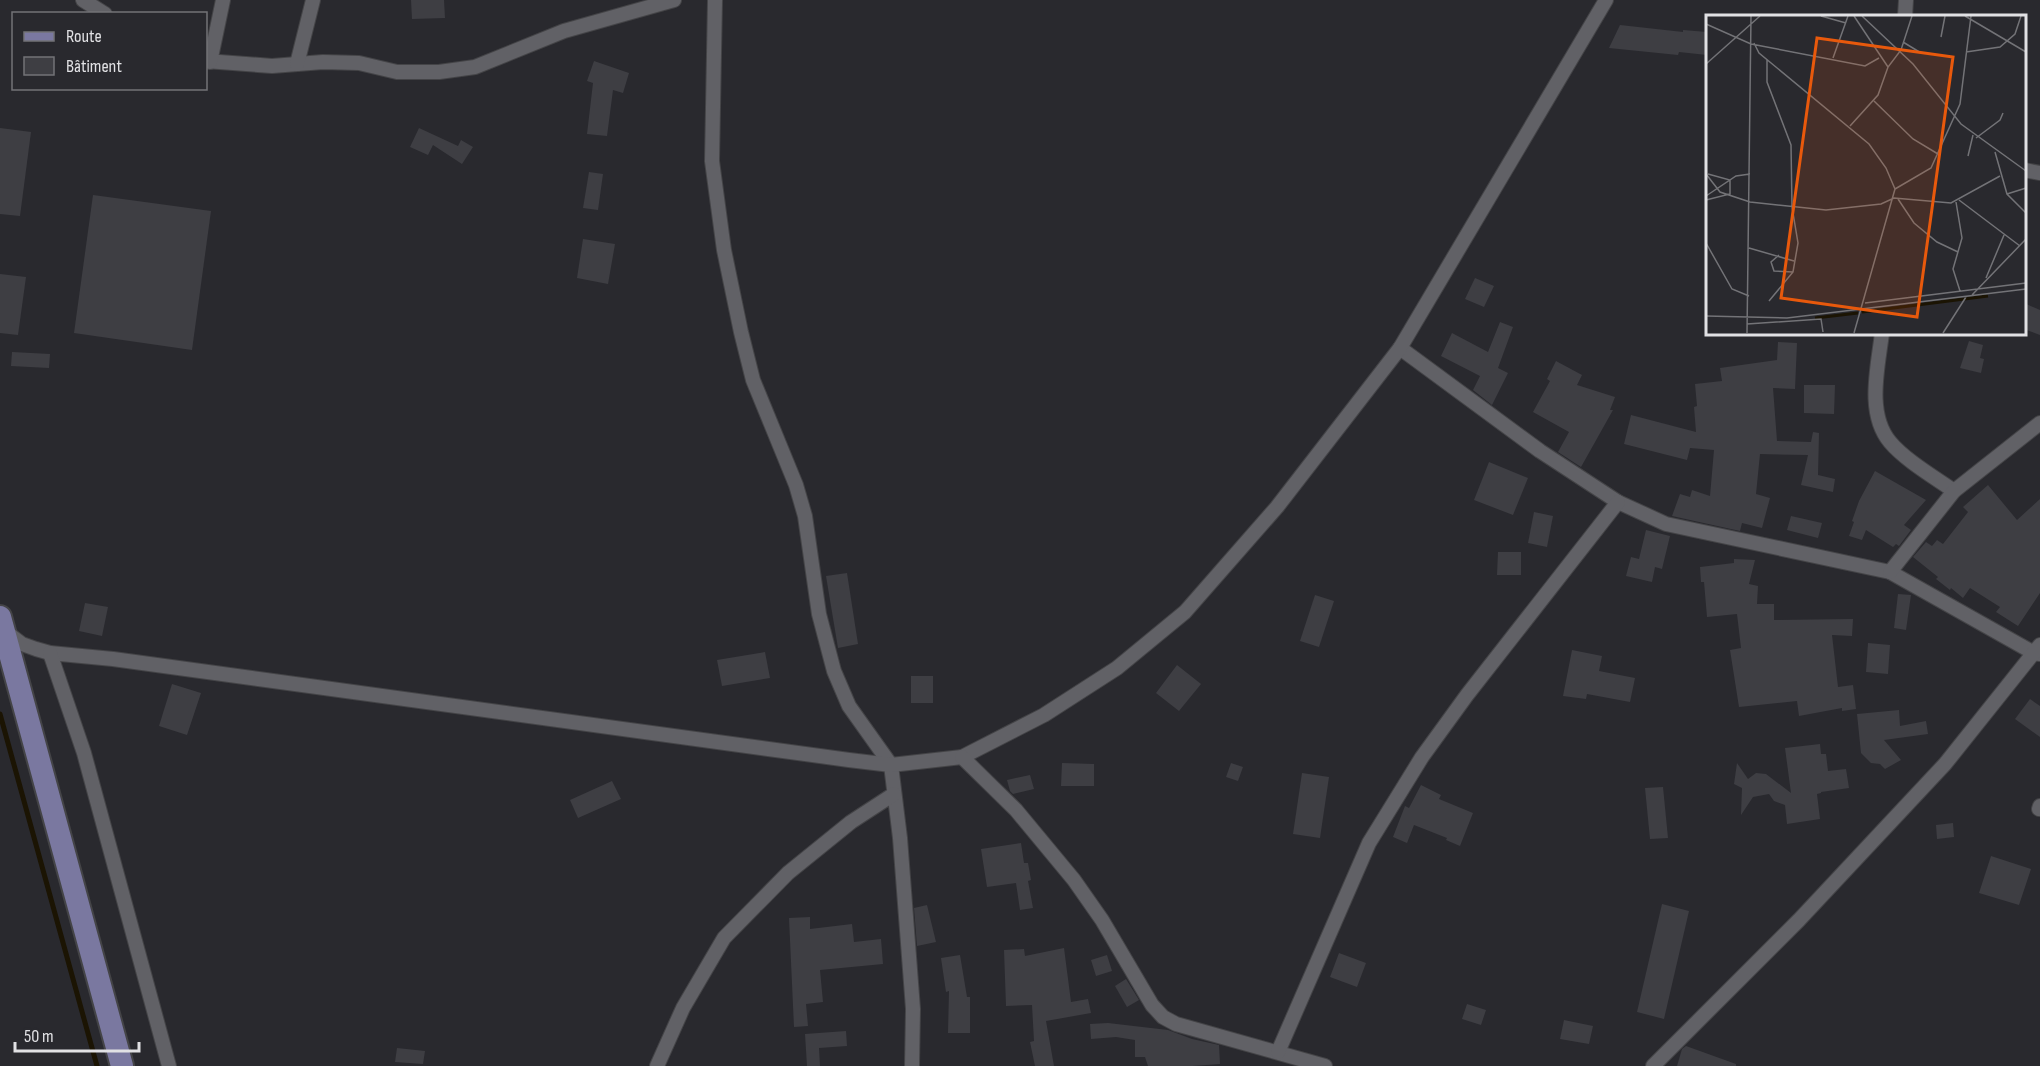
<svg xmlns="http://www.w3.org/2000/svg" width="2040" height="1066" viewBox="0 0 2040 1066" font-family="'Sofia Sans Condensed',sans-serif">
	<rect width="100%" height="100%" fill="#29292e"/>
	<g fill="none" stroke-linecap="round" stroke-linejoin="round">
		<path stroke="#1b1403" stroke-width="5" d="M0,714L97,1066"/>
	</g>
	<g fill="#3e3e43">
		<path d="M411,0H444L445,18L412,19Z"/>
		<path d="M1620,25L1683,32V30L1707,32V55L1679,52L1678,55L1609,48Z"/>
		<path d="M594,61L629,73L623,93L613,90L607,136L587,134L593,83L587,81Z"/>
		<path d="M0,128L31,132L20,216L0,214Z"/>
		<path d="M419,128L458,146L461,140L473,147L462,164L433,145L428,155L410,147Z"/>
		<path d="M589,172L603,174L598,210L583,208Z"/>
		<path d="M93,195L211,211L192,350L74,333Z"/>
		<path d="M583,239L615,244L608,284L577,278Z"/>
		<path d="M0,274L26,277L18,335L0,333Z"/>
		<path d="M1475,278L1494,286L1484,307L1465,299Z"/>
		<path d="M2024,303L2040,310V335L2024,329Z"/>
		<path d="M1500,322L1513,327L1498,368L1508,373L1492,405L1473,390L1480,376L1441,356L1452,333L1488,352Z"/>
		<path d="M1969,341L1983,345L1980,358L1984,359L1981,373L1960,368Z"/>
		<path d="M1778,342L1797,343L1795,389L1773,388L1777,441L1811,442L1813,432L1819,433L1818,475L1835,479L1833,492L1801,485L1808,455L1760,454L1756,494L1770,498L1762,528L1742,523L1740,531L1672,516L1680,494L1690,497L1692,490L1710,496L1714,450L1690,448L1687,460L1624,444L1631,415L1696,432L1694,407L1697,406L1695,384L1722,381L1720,368L1777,360Z"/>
		<path d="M12,352L50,354L49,368L11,366Z"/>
		<path d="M1556,361L1582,375L1577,385L1615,397L1610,410H1613L1581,467L1558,452L1569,432L1533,412L1550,381L1547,379Z"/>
		<path d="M1804,385H1835L1834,414L1804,413Z"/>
		<path d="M1489,462L1528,478L1513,515L1474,500Z"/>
		<path d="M1875,471L1926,500L1904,525L1911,530L1899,546L1896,544L1893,547L1866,530L1862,540L1849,536L1854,522L1852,521L1859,501Z"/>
		<path d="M1988,485L2017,520L2040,499V593L2018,626L1996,612L2000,607L1970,588L1963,598L1951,588L1950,590L1936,579L1938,577L1913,557L1926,542L1932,546L1937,540L1943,544L1968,512L1963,507Z"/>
		<path d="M1534,512L1553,516L1547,547L1528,543Z"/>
		<path d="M1791,516L1822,523L1818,538L1787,530Z"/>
		<path d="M1646,530L1670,536L1662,569L1655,567L1652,582L1626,576L1631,557L1639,559Z"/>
		<path d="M1498,552H1521V575H1497Z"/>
		<path d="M1734,559L1755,560L1749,584L1758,586L1757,604H1774V620L1853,619L1852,636L1832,635L1838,687L1853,685L1856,709L1842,711V708L1799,716L1797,701L1739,707L1730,650L1741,648L1737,614L1707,617L1704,582H1701L1700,567L1734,563Z"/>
		<path d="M847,573L858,644L838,648L826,576Z"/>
		<path d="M1898,594L1911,595L1906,630L1894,628Z"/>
		<path d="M1315,595L1334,601L1319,647L1300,641Z"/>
		<path d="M85,603L108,607L102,636L79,631Z"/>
		<path d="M1868,643L1890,645L1888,674L1866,672Z"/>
		<path d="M1572,650L1602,656L1599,671L1635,678L1630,702L1587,694L1586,699L1563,696Z"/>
		<path d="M765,652L770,678L722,686L717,660Z"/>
		<path d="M1177,665L1201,684L1179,711L1156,693Z"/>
		<rect x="911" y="676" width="22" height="27"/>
		<path d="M172,684L201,693L187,735L159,726Z"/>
		<path d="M2030,699L2040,706V737L2015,719Z"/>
		<path d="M1899,710L1900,726L1926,721L1928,734L1884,740L1901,760L1885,769L1880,764L1871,763L1861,753L1857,714Z"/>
		<path d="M1820,744L1821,754H1826L1828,771L1846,769L1849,788L1821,792V793L1817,794L1820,819L1787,824L1785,805L1774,801L1769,794L1753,797L1741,815L1742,788L1734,784L1737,763L1748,779L1756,773L1766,774L1791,793L1785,748Z"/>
		<path d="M1062,763L1094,764V786H1061Z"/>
		<path d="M1231,763L1243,767L1238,781L1226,777Z"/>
		<path d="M1302,773L1329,777L1320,838L1293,834Z"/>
		<path d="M1030,775L1034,789L1013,794L1010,791L1007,780Z"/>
		<path d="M612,781L621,799L578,818L570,800Z"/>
		<path d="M1421,785L1441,795L1439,799L1473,813L1460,846L1446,840L1447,838L1414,825L1407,843L1393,837L1405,806L1409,808Z"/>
		<path d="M1663,787L1668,838L1650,839L1645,788Z"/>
		<path d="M1953,823L1954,837L1937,839L1936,825Z"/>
		<path d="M1021,843L1024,863H1028L1031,880L1028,881L1033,908L1020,910L1016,883L987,887L981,849Z"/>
		<path d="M1991,856L2031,869L2019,905L1979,893Z"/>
		<path d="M1662,904L1689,911L1664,1019L1637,1012Z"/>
		<path d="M927,905L936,942L917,946L914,908Z"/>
		<path d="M810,917V929L852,924L854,942L881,939L883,964L820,970L823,1002L806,1004L808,1026L794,1027L789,918Z"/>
		<path d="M1064,948L1071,1002L1088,999L1091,1013L1046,1021L1054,1066H1035L1030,1042L1034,1041L1032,1005L1006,1006L1004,950L1024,949L1025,956Z"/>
		<path d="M1339,953L1366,963L1357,987L1330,977Z"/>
		<path d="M960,955L967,997H970V1033H948L949,991L946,992L941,958Z"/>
		<path d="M1107,955L1112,971L1096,976L1091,960Z"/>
		<path d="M1126,979L1139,1000L1127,1007L1115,986Z"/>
		<path d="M1467,1004L1486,1010L1481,1025L1462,1019Z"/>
		<path d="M1564,1020L1593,1026L1589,1044L1560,1039Z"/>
		<path d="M1108,1023L1168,1030L1192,1039L1219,1045L1220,1064L1193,1066H1148L1145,1057H1135V1040L1116,1037L1091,1039L1090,1024Z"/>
		<path d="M846,1031L847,1046L819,1048L820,1066H807L805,1034Z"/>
		<path d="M1686,1046L1736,1064V1066H1677L1682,1049Z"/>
		<path d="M397,1048L425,1051L423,1064L395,1062Z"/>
	</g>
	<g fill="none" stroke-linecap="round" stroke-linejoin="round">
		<defs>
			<g id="street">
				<path d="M83,0L105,14"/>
				<path d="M715,0L712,161L724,250L741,332L753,380L796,485L805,516L819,614L834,671L849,706L891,765L900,838L913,1009L912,1066"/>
				<path d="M1905,16L1906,0"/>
				<path d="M206,61L272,66L323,62L359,63L397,72H439L475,67L564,31L674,0"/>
				<path d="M210,62L223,0"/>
				<path d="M297,64L313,0"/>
				<path d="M2024,170L2040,173"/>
				<path d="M1882,333C1878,367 1866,413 1890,442C1905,460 1934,477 1954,491"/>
				<path d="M1400,348L1540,451L1618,502L1666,524L1890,572L2034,653L2040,654"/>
				<path d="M1890,572L1954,491L2040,423"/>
				<path d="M5,631L22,644L36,649L50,653L113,659L849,760L891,765L962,757L1044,715L1117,668L1185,612L1277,507L1400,348L1606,0"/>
				<path d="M50,653L84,753L169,1066"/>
				<path d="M962,757L1016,810L1074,880L1102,920L1152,1005L1163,1017L1176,1024L1325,1066"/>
				<path d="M2039,809L2040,806"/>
				<path d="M1278,1052L1369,843L1422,757L1467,695L1618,502"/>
				<path d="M657,1066L683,1008L724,938L788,873L851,822L894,794"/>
				<path d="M1653,1066L1799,920L1945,764L2040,645"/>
			</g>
			<path id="primary" d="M0,617L122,1066"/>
		</defs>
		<use href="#street" stroke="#444447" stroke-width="16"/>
		<use href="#primary" stroke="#444447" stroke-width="26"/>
		<use href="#street" stroke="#616166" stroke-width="14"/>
		<use href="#primary" stroke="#7a78a0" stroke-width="22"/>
	</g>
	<g transform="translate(1706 15)">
		<rect width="320" height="320" fill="#29292e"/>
		<path fill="none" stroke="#1b1403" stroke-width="3" d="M156,297L282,281M109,303L152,298"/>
		<path fill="none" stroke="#737377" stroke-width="1.5" d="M115,1L140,8M148,1L182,52M156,1L207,49L255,109L320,156M259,1L320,37M0,9L45,29L159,51L173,43M235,22L239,1M197,27L215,38M48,28L53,38L163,129L180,153L189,174L148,318M260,37L294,32L309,19L315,1M127,43L142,1M61,45V67L85,130L86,192L92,228L87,257L63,286M0,49L54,1M168,86L207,124L232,139M144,111L172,80L182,52L195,35L206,1M270,123L294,105L297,98M289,137L301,179L320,198M262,141L267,120M0,159L14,177L44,187L120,195L175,189L188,183L245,188L294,161M189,174L225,153L254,89L265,1M301,179L320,173M0,181L30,161L44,159M192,184L208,208L231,227L252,237M0,185L24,179V165L2,159M253,185L314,231M250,187L256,223L247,254L254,276M0,228L26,274L43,281M43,233L88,246M73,240L65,247L68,256L87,257M280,263L298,220M266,280L320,224M159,288L320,268M0,301L81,303L320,274M41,309L115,304L117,317M41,318L45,1M237,318L260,282"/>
		<path fill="#e8590c" fill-opacity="0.15" stroke="#e8590c" stroke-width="3" d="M111,23L247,42L211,302L75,283Z"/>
		<rect width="320" height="320" fill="none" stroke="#e1e1e4" stroke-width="3"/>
	</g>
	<rect x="12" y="12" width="195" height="78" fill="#29292e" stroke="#737377" stroke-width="1.5"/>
	<rect x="24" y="32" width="30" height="9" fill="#7a78a0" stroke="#737377" stroke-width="1.5"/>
	<text x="66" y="42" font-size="18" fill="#e1e1e4">Route</text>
	<rect x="24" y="57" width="30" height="18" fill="#3e3e43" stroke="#737377" stroke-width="1.5"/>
	<text x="66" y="72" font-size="18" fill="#e1e1e4">Bâtiment</text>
	<path d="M15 1042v9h124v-9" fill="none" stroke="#e1e1e4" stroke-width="3"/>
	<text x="24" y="1042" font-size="18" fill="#e1e1e4" stroke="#29292e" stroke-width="4.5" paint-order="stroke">50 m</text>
</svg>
